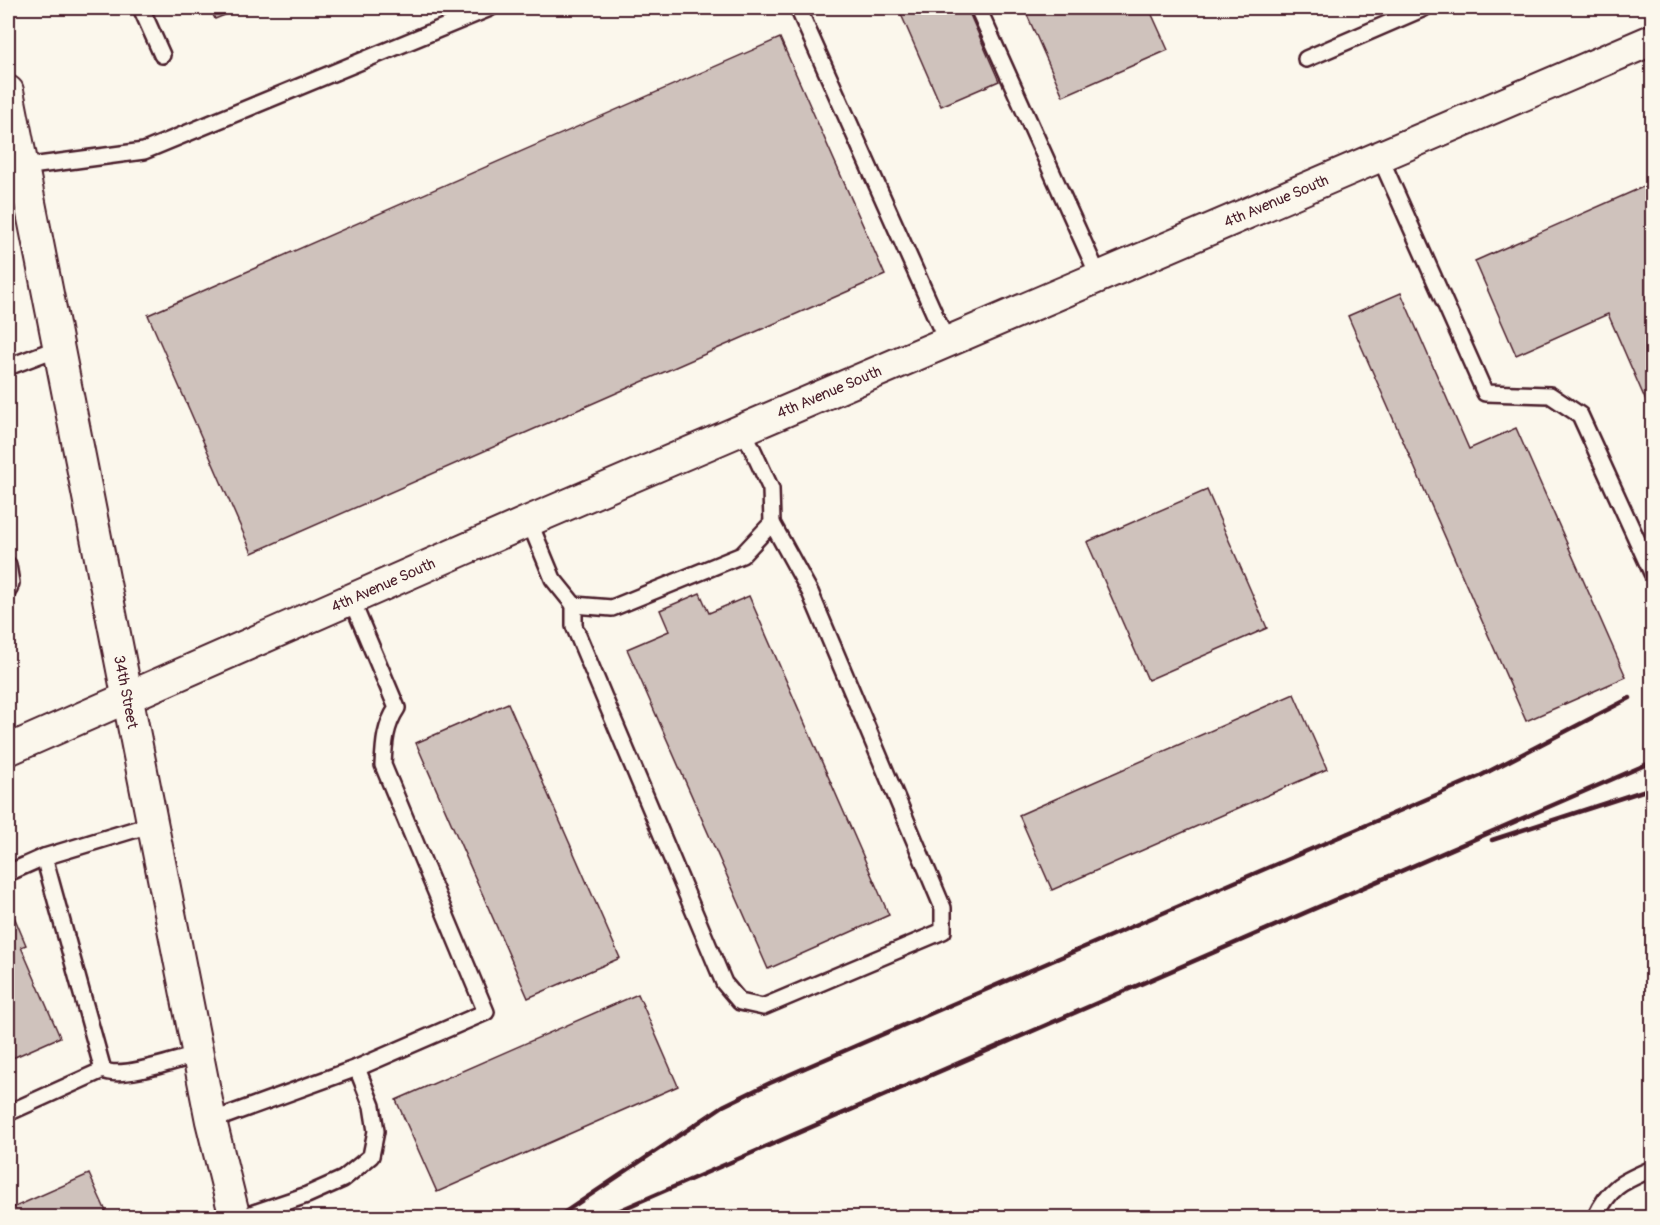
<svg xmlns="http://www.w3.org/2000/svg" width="1660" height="1225" viewBox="0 0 1660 1225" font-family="Pangolin,sans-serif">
	<rect width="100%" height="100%" fill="#fbf7ec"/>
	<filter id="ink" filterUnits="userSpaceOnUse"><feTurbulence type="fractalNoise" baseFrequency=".0167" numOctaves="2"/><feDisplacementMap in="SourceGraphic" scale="12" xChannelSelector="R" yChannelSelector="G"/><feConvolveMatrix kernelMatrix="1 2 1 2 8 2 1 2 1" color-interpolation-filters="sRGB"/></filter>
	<g filter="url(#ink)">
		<g fill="#cfc2bc" stroke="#4a1f2b" stroke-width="1.5">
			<path d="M210,8H242L215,19Z"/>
			<path d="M910,8H967L999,81L941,106L900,12Z"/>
			<path d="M1024,8H1149L1168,50L1063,96Z"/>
			<path d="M780,38L885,275L252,553L148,315Z"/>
			<path d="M1652,183V415L1608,314L1516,355L1475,261Z"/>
			<path d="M1401,293L1469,449L1516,428L1626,677L1526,721L1348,316Z"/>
			<path d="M1207,490L1267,628L1148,680L1087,542Z"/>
			<path d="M700,593L709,613L749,596L889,915L768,969L627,649L669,631L660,610Z"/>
			<path d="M1294,694L1327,769L1052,890L1019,815Z"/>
			<path d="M508,703L620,958L528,998L416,743Z"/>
			<path d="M8,902L26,945L21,947L60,1037L8,1060Z"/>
			<path d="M638,994L678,1086L437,1192L396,1100Z"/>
			<path d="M89,1174L109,1218H8V1210Z"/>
		</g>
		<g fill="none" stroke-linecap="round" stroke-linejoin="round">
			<defs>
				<g id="lane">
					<path d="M141,8L162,55"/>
					<path d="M798,8L947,342"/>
					<path d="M978,8L1099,277"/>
					<path d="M1306,59L1424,8"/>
					<path d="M1380,157L1485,393L1550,395L1580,415L1652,573"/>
					<path d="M8,169L144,151L490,8"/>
					<path d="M8,367L58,348"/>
					<path d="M529,521L553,579L574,605L612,608L742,555L772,523L771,489L743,429"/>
					<path d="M8,565L11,583L8,591"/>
					<path d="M574,605V626L724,983L740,1002L763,1007L943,931V908L810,592L772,523"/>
					<path d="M44,857L103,1070C120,1080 177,1060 199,1054"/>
					<path d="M8,873L44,857L153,824"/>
					<path d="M8,1113L103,1070"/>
					<path d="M211,1121L357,1068L486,1012L383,765C384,743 385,726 397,708L351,599"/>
					<path d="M239,1218L307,1195L343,1179L371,1156L376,1131L372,1106L357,1068"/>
					<path d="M1595,1218C1610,1186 1622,1182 1652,1169"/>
				</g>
				<g id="street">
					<path d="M8,91L211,1121L235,1218"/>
					<path d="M8,750L529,521L1652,40"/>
				</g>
			</defs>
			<use href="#lane" stroke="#4a1f2b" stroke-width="20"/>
			<use href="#street" stroke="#4a1f2b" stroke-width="34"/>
			<use href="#lane" stroke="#fbf7ec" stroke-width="15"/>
			<use href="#street" stroke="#fbf7ec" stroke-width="30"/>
			<g stroke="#4a1f2b" stroke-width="4.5">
				<path d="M1492,840L1652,788"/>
				<path d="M556,1218L723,1106L770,1083L1480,776L1630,698"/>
				<path d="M602,1218L1652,762"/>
			</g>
		</g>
	</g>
	<g text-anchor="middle" stroke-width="4.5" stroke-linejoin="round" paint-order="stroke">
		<g font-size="15" fill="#4a1f2b" stroke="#fbf7ec">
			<text transform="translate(1276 201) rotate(-23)" y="5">4th Avenue South</text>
			<text transform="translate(829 392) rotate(-23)" y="5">4th Avenue South</text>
			<text transform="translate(383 585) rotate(-24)" y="5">4th Avenue South</text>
			<text transform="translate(126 692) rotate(79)" y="5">34th Street</text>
		</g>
	</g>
	<rect width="1660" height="1225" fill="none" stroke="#fbf7ec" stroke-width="30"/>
	<rect x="15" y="15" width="1630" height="1195" fill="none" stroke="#4a1f2b" stroke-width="2" filter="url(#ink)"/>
</svg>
